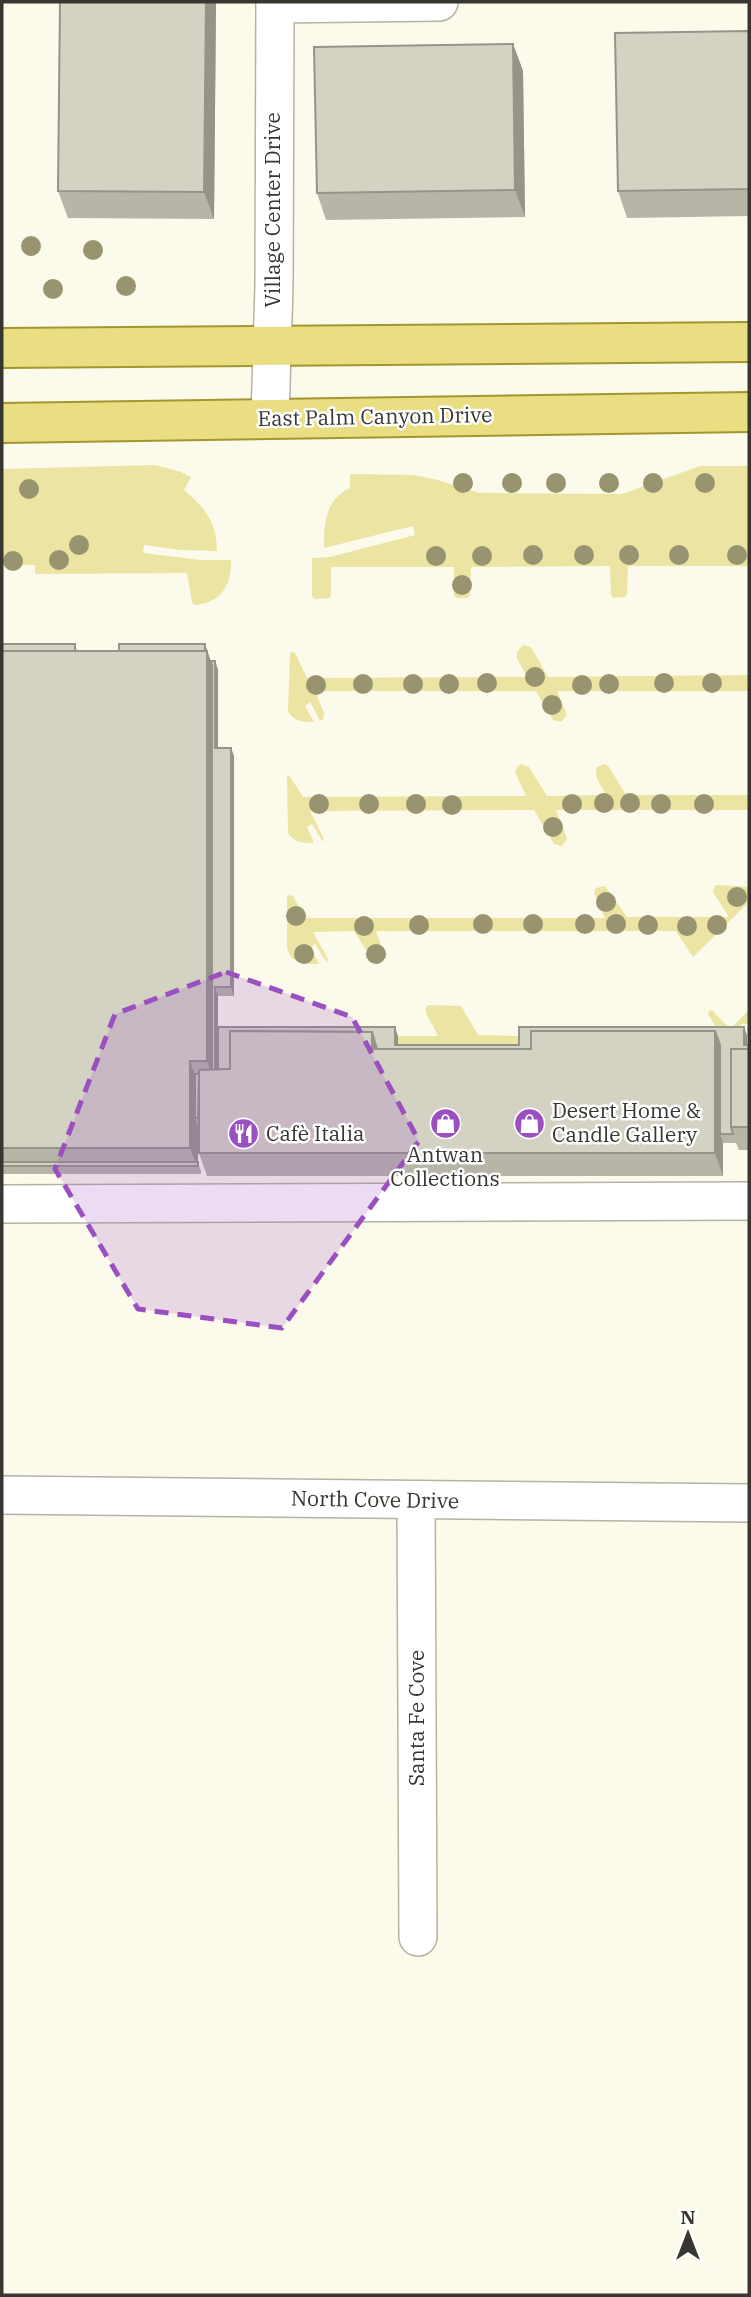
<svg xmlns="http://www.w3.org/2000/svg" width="751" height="2297" viewBox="0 0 751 2297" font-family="'IBM Plex Serif',serif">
	<rect width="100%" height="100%" fill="#fcfaeb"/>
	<g fill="#ebe4a2">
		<path d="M155,465L181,472L191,477L184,490C205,508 217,522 217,551L181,550L144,545L143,553L201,560H231C232,585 221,603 195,605L192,602L187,573L35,574V565H2V469Z"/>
		<path d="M700,466H749V566H628L627,594L625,597L613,598L611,595L610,566L471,567L470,595L468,598H456L454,595V567H331V595L329,598L315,599L312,596V558L330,557L415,535L413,526L324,548C324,523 325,500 350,488V474L413,475L434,479L480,493L622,494Z"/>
		<path d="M523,645L531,647L548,677L749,675V691H557L567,715L561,722L553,720L536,691H315L324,713L323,720H320L310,702L305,706L314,722C303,722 294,722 288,711L290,654L292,652L295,653L307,678L527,677L517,658V652Z"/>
		<path d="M521,764L529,767L547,796L606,795C602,786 593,778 597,767L605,764L609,767L626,795H749V810H556L567,839L562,846L554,844L534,810L310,811L324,839L323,842L312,824L307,827L314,843C303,843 295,843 288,833L287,777L289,775L303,797L526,796L515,772L517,767Z"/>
		<path d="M718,885L749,887V902L693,957L676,931H376L385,957L380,964H375L354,931L313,932L328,959L327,963L315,944L311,948L319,964C304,964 291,964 287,948V897L289,895L293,896L305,918H605L594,893L596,888L605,886L627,917H729L713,892L715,886Z"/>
		<path d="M429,1005L461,1006L478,1035L522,1036V1054H398V1036H438L426,1013V1007Z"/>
		<path d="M710,1010L713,1011L730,1029L749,1010V1024H742L731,1035H721L708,1014Z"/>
	</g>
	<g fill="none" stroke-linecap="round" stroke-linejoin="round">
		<defs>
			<g id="minor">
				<path d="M275,4L439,2"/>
				<path d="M270,418L274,285L275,2"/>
				<path d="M2,1204L749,1201"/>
				<path d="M2,1495L749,1503"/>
				<path d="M416,1500L418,1937"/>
			</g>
			<g id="major">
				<path d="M2,348L749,342"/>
				<path d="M2,423L749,412"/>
			</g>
		</defs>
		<use href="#minor" stroke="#b4b3a4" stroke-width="40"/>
		<use href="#major" stroke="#a2962f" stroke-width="42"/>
		<use href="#minor" stroke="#fff" stroke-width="37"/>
		<use href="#major" stroke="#e9df82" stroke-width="38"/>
	</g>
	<g fill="#98946f">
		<circle cx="31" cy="246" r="10"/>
		<circle cx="93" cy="250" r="10"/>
		<circle cx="126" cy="286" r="10"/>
		<circle cx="53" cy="289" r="10"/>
		<circle cx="463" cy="483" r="10"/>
		<circle cx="512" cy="483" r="10"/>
		<circle cx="556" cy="483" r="10"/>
		<circle cx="609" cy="483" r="10"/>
		<circle cx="653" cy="483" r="10"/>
		<circle cx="705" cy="483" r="10"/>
		<circle cx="29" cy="489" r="10"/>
		<circle cx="79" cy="545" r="10"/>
		<circle cx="533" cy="555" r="10"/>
		<circle cx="584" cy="555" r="10"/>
		<circle cx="629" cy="555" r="10"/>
		<circle cx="679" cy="555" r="10"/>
		<circle cx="737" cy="555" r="10"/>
		<circle cx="436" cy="556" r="10"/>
		<circle cx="482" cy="556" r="10"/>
		<circle cx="59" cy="560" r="10"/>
		<circle cx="13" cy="561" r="10"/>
		<circle cx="462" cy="585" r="10"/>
		<circle cx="535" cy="677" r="10"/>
		<circle cx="487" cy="683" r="10"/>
		<circle cx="664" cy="683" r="10"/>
		<circle cx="712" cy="683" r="10"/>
		<circle cx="363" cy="684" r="10"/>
		<circle cx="413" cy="684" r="10"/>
		<circle cx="449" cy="684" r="10"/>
		<circle cx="609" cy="684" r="10"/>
		<circle cx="316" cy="685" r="10"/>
		<circle cx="582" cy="685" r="10"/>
		<circle cx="552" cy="705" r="10"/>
		<circle cx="604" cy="803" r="10"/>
		<circle cx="630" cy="803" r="10"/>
		<circle cx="319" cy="804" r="10"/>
		<circle cx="369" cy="804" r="10"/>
		<circle cx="416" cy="804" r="10"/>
		<circle cx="572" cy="804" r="10"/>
		<circle cx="661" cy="804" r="10"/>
		<circle cx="704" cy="804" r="10"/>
		<circle cx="452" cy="805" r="10"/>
		<circle cx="553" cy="827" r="10"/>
		<circle cx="737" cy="897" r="10"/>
		<circle cx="606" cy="902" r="10"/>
		<circle cx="296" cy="916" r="10"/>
		<circle cx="483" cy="924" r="10"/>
		<circle cx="533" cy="924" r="10"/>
		<circle cx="585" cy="924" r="10"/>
		<circle cx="616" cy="924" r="10"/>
		<circle cx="419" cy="925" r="10"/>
		<circle cx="648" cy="925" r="10"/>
		<circle cx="717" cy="925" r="10"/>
		<circle cx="364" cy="926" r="10"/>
		<circle cx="687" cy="926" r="10"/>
		<circle cx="304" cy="954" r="10"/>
		<circle cx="376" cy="954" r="10"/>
	</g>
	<g fill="#b6b5a8">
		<path d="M60,2H216L214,219L68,218L58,191Z"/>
		<path d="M749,31V216L627,218L618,191Z"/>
		<path d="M513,44L523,71L525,217L326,220L317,193Z"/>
		<path d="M2,644H75L77,651H119L205,644L210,661H215L218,670V748H231L234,756V996H218V1070L398,1036V1045H519L747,1035V1045H749V1150H739L736,1143H723V1176H207L199,1153V1127H198V1162L201,1171V1174H2Z"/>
	</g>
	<g fill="#949488">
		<path d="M206,2H216L214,219L204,192Z"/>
		<path d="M513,44L523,71L525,217L515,190Z"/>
		<path d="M205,644L215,673L213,1078L207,1061L206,665Z"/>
		<path d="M215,661L218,670V756L215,748Z"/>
		<path d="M231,748L234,756V996L231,987Z"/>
		<path d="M215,987L218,996V1087L215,1078Z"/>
		<path d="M395,1027L398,1036V1054L395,1045Z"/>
		<path d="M744,1027L747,1035V1054L744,1045Z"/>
		<path d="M715,1031L723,1054L720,1134L723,1143V1176L715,1153Z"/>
		<path d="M372,1032L381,1054L372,1049Z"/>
		<path d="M190,1061L198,1083L195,1118L198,1127V1166H197L190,1148Z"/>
	</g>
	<g fill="#d4d3c3" stroke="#949488" stroke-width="2">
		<path d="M60,2H206L204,192L58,191Z"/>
		<path d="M749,31V189L618,191L615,33Z"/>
		<path d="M513,44L515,190L317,193L314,47Z"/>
		<rect x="2" y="644" width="73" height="7"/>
		<rect x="119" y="644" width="86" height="7"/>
		<path d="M2,651H207V1061H190V1148H2Z"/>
		<path d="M210,661H215V748H231V987H215V1070H212V665Z"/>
		<path d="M218,1027H395V1045H519V1027H744V1045H749V1049H731V1127L733,1134H720V1045L715,1031H531V1049H377L372,1032L230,1031V1069L218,1070Z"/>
		<path d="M230,1031L372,1032V1049H531V1031H715V1153H199V1070L230,1069Z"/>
		<rect x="731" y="1049" width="18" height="78"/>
		<path d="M195,1074H199L198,1118H195Z"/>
		<rect x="2" y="1162" width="196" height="4"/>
	</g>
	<path fill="#9b50c1" fill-opacity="0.2" stroke="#9b50c1" stroke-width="5" stroke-dasharray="14 9" stroke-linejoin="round" d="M226,972L352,1017L419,1141L282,1328L138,1309L55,1169L115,1014Z"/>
	<defs>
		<symbol id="shop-disc" viewBox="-11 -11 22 22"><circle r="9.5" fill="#9b50c1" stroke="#fff"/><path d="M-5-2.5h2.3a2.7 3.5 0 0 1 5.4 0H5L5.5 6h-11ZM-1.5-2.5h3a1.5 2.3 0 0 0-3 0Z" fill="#fff"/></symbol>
		<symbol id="restaurant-disc" viewBox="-11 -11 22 22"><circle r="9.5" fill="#9b50c1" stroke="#fff"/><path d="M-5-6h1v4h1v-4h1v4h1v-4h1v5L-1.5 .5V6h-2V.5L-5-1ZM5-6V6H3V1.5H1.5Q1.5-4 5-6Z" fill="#fff"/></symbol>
	</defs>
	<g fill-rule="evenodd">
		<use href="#shop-disc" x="428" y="1106" width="35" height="35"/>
		<use href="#shop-disc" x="512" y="1106" width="35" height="35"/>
		<use href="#restaurant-disc" x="226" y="1116" width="35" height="35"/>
	</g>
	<g text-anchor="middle" stroke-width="5" stroke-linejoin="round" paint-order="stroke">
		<g font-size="21" fill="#373630" stroke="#fff">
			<text transform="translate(273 210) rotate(-90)" y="7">Village Center Drive</text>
			<text transform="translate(375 417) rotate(-1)" y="7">East Palm Canyon Drive</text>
			<text transform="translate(375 1500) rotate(1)" y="7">North Cove Drive</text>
			<text transform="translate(417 1718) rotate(-90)" y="7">Santa Fe Cove</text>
		</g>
		<g font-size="21" fill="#373630" stroke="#fff" text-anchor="start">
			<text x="552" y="1118">Desert Home &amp;<tspan x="552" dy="24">Candle Gallery</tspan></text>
			<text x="266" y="1141">Cafè Italia</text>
			<text x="445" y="1162" text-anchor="middle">Antwan<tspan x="445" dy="24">Collections</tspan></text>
		</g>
	</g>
	<rect width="751" height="2297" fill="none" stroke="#373630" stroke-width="7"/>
	<g transform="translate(688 2234)" stroke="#ffffff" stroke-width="5" paint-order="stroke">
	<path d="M0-5L12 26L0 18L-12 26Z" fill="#373630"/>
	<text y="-10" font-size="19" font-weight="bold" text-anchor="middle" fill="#373630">N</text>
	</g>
</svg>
